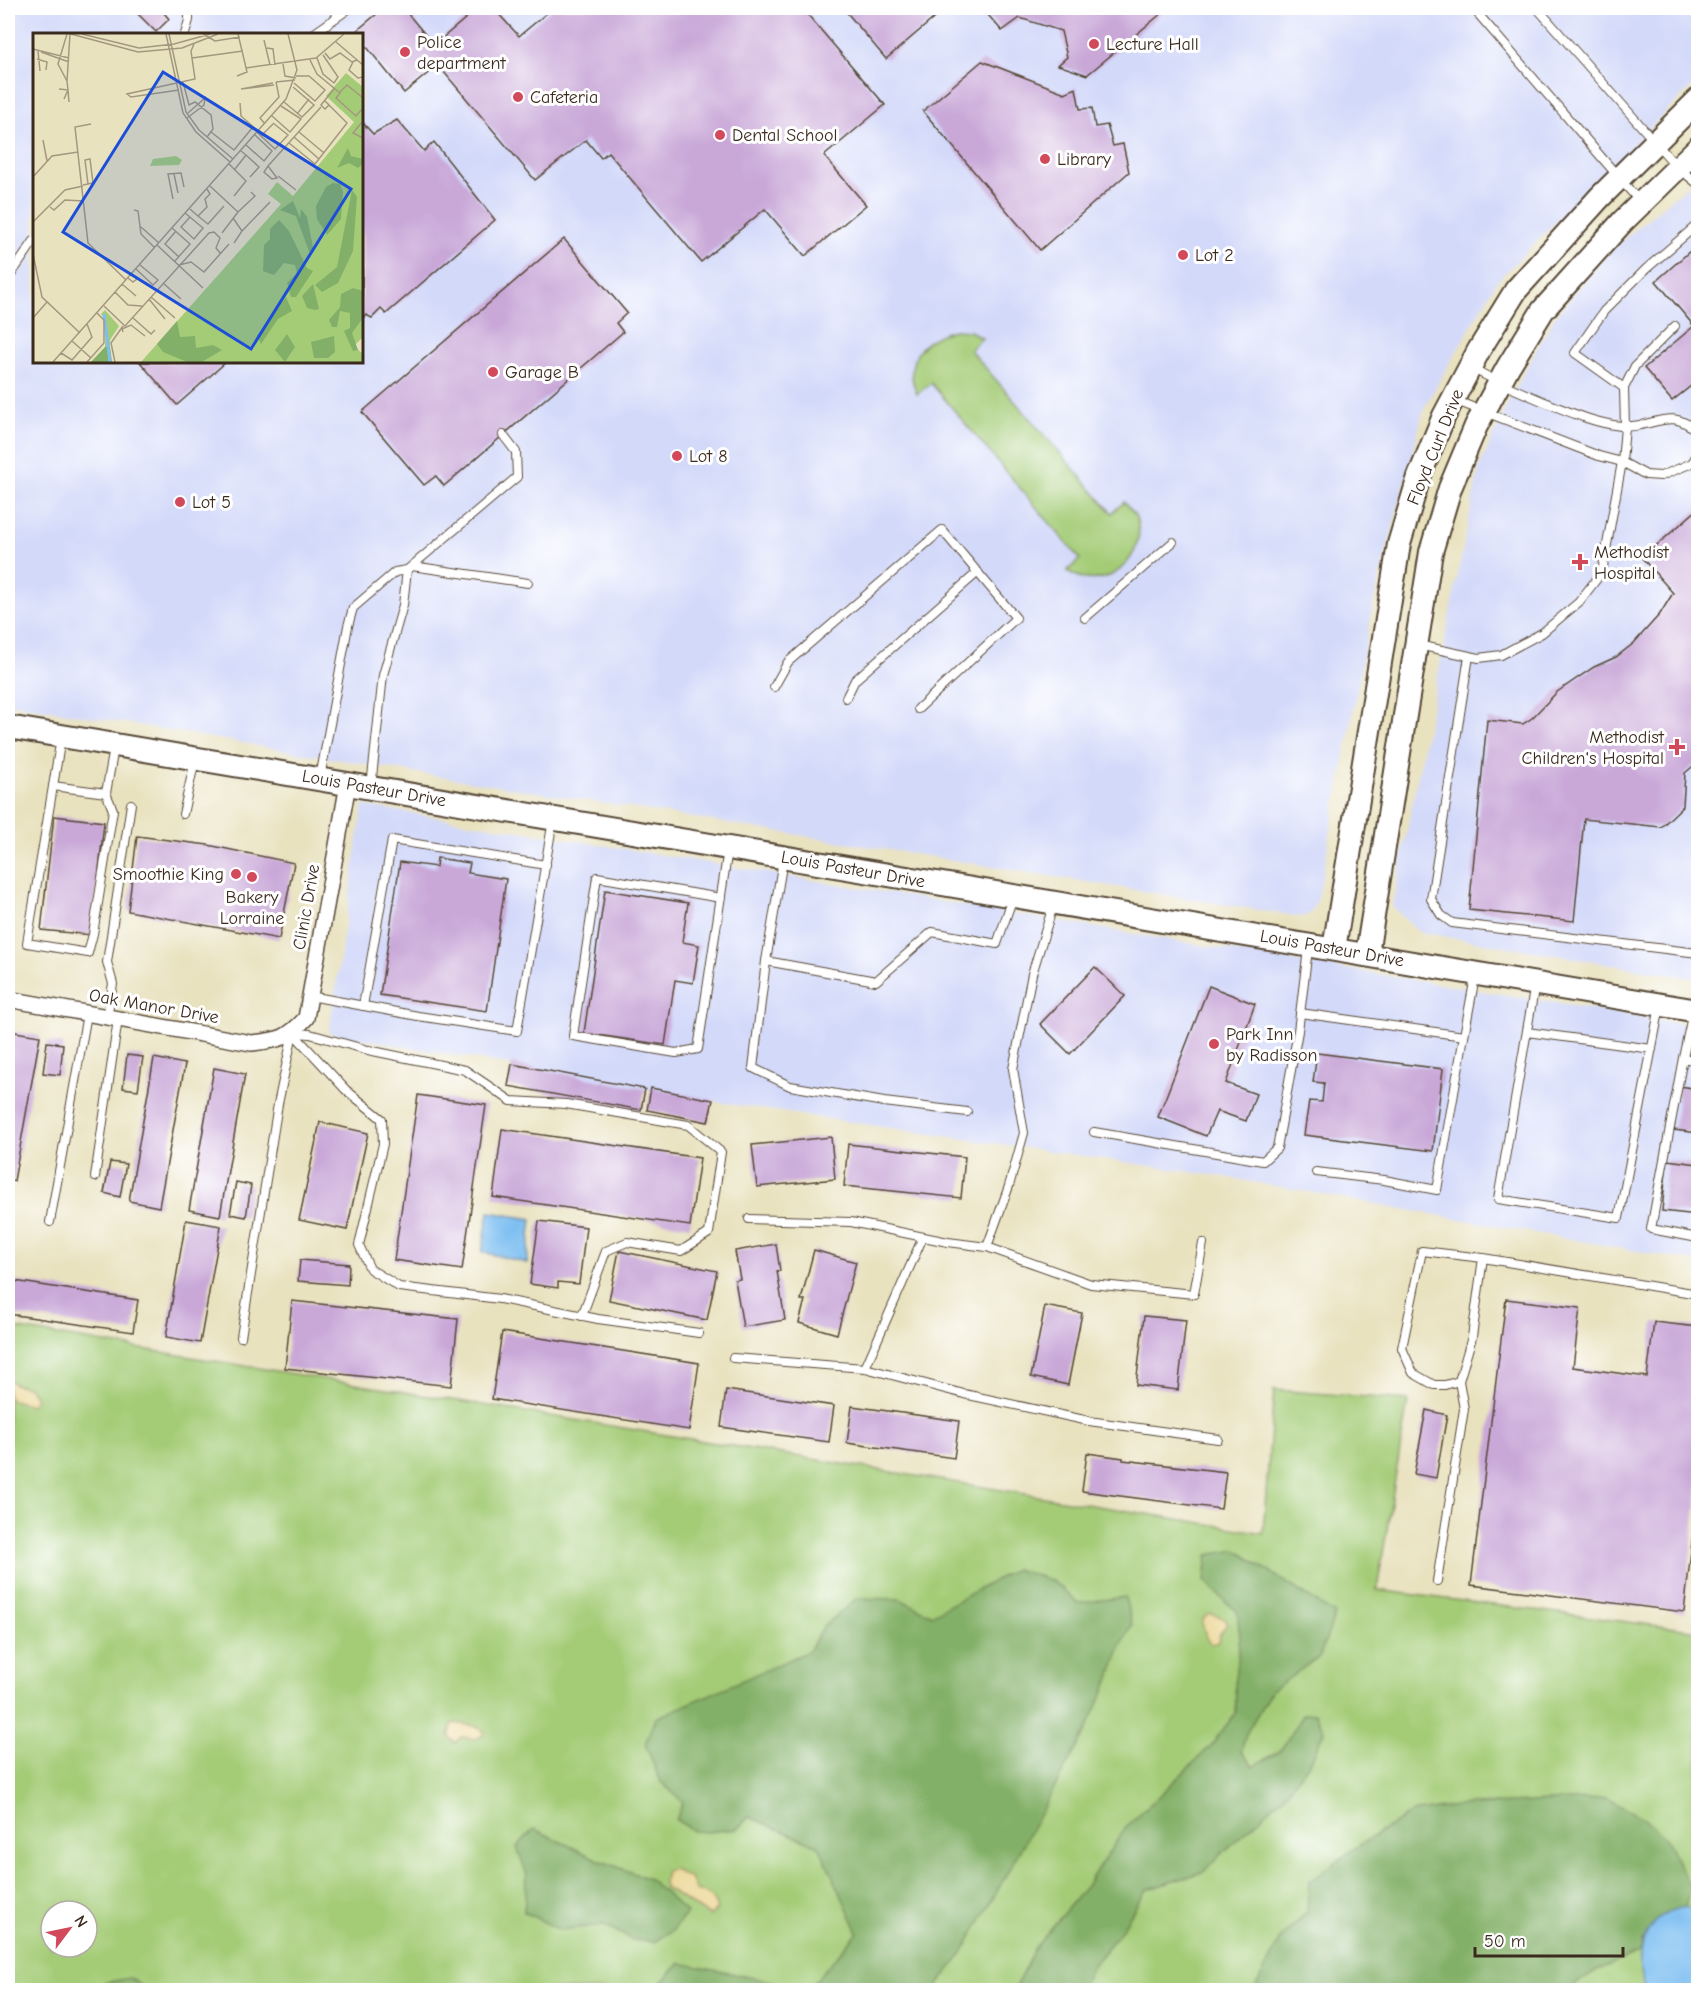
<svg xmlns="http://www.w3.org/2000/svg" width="1706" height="1998" viewBox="0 0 1706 1998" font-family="'Comic Neue',sans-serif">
	<rect width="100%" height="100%" fill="#fff"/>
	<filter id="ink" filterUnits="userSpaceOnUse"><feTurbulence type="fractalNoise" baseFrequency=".0167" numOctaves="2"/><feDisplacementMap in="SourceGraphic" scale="12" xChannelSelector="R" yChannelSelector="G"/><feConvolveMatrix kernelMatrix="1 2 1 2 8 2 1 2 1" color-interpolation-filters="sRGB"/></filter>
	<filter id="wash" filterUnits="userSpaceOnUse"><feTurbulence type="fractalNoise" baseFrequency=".008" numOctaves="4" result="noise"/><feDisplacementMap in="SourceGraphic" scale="24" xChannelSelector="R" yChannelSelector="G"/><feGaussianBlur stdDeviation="1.35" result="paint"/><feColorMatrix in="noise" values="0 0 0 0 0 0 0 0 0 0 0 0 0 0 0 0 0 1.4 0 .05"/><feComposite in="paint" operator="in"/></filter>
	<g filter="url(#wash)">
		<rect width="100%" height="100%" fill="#e9e2bf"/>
		<g fill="#d3d9f9" fill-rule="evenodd">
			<path d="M8,8H1698V80L1497,281L1424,408L1375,595L1318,899L1310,914L1301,917L400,770L8,703ZM34,34H362V362H34Z"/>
			<path d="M1698,177V979L1419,932L1392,906L1479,468L1510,398L1554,318L1612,249Z"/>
			<path d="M363,805L1260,955L1698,1026V1262L1225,1177L741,1106L329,1033Z"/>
		</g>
		<g fill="#a4cc77" stroke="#707b4a" stroke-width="1.5" fill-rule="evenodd">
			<path d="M954,330L970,331L982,338L970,350L1112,513L1124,502C1128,507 1134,512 1136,517C1146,544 1126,575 1099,579C1087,581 1078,577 1067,571L1080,559L931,383L917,394C902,361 922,338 954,330Z"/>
			<path d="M8,1327L1263,1533L1274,1390L1408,1400L1377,1590L1698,1631V1990H8ZM51,1911H87V1947H51Z"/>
		</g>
		<g fill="#83b068" stroke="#5f6d43" stroke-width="1.5">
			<path d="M1236,1550L1335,1614L1320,1656L1271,1691L1247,1732L1241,1751L1253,1766L1280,1751L1304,1714L1315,1713L1324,1731L1311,1761L1281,1799L1202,1872L1146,1890L1118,1935L1093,1965L1081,1988L1015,1990L1034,1949L1086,1886L1126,1827L1211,1746L1236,1712L1235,1679L1240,1636L1237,1611L1221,1598L1205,1580L1208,1555Z"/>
			<path d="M1015,1569L1051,1580L1078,1603L1125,1597L1132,1625L1121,1646L1110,1678L1086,1731L961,1956L934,1990H654L680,1963L808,1989L858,1932L819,1846L749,1817L737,1829L706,1832L694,1831L676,1820L683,1802L661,1782L645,1744L656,1718L809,1651L823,1627L857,1598L900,1599L932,1615Z"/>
			<path d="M1606,1798L1643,1818L1665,1838L1690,1887L1685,1907L1659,1917L1642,1942L1641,1952L1602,1968L1567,1990H1254L1280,1939L1307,1912L1309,1882L1355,1848L1411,1813L1456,1806Z"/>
			<path d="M534,1829L599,1860L649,1879L687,1913L673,1930L654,1942L633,1940L604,1925L560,1930L524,1912L527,1875L517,1847Z"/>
			<path d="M130,1978L147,1990H102L104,1983Z"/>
			<path d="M304,1984L385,1990H235Z"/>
		</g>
		<g fill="#eeda9e" stroke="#94825e" stroke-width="1.5">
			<path d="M8,1379L14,1384L30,1388L36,1398L32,1405L8,1399Z"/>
			<path d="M1211,1614L1225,1619L1227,1624L1219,1635L1218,1642L1212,1644L1207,1639L1202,1623L1205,1617Z"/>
			<path d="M455,1723L477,1726L484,1732L482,1736L475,1739L461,1737L455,1743L449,1737L452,1725Z"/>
			<path d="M674,1869L690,1879L696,1890C708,1894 713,1897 717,1909L710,1916L665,1888L664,1881L666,1871Z"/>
		</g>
		<g fill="#7cbef1" stroke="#5c7488" stroke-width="1.5">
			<path d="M489,1212L532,1219L527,1263L482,1252Z"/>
			<path d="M1685,1907L1698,1912V1990H1644C1639,1964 1637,1939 1658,1918C1664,1913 1677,1910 1685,1907Z"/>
		</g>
		<g id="blocks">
			<g fill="#c9a8d8">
				<path d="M132,8H160L169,19L156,32Z"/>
				<path d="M384,8H390L393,11L397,8H403L434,45L478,8H493L519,36L553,8H802L885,105L824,156L866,205L805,256L765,209L701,262L608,152L601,158L586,140L535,180L438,65L404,93L362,41V34L354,33Z"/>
				<path d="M843,8H946L886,59Z"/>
				<path d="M982,8H1168L1087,75L1058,65L1067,57L1061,31L1020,18L1002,31Z"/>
				<path d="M982,61L1065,93L1076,88L1080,109L1092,108L1095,127L1107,125L1113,146L1123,144L1129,172L1040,250L923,111Z"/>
				<path d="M397,120L424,151L434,142L495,220L386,314L381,309L372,318L366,315L362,319V122L373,134Z"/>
				<path d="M564,239L627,313L616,323L623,332L444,486L436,476L424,485L362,412Z"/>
				<path d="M1698,244V390L1691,386L1672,401L1644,368L1694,326L1656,281Z"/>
				<path d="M140,362H226L177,405Z"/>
				<path d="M1698,509V762L1685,773L1683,806L1661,827L1584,819L1574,921L1469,910L1487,720L1523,724L1532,718L1557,692L1594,667L1616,657L1634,643L1660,614L1673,593L1642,558Z"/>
				<path d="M54,816L104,822L92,935L41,930Z"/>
				<path d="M137,836L208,845L294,863L279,939L128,911Z"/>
				<path d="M437,858L470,863L468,873L506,879L487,1011L380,995L400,862L436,867Z"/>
				<path d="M605,890L688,903L682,942L699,945L693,983L675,980L665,1045L584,1033Z"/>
				<path d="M1095,967L1125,996L1070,1054L1040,1024Z"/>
				<path d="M1209,986L1255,1004L1226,1083L1256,1094L1246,1121L1217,1111L1206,1136L1158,1117Z"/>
				<path d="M9,1031L40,1036L14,1181L8,1179Z"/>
				<path d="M47,1042L63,1044L60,1075L43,1073Z"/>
				<path d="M1317,1053L1443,1069L1433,1151L1304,1135L1309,1101L1322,1102L1324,1083L1313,1082Z"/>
				<path d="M127,1055L143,1057L138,1090L123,1088Z"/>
				<path d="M154,1058L185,1064L159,1207L129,1201Z"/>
				<path d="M512,1064L645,1089L641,1110L508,1086Z"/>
				<path d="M214,1068L245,1074L220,1216L189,1210Z"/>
				<path d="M1679,1086L1698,1089V1133L1674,1130Z"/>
				<path d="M651,1088L713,1100L708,1122L647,1110Z"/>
				<path d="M418,1095L486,1105L462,1270L394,1260Z"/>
				<path d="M320,1122L368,1133L347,1230L299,1220Z"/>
				<path d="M502,1129L700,1158L690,1226L493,1197Z"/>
				<path d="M831,1137L835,1179L757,1187L752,1145Z"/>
				<path d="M848,1144L965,1157L961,1198L844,1186Z"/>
				<path d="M1667,1160L1698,1164V1215L1662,1211Z"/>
				<path d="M110,1162L126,1164L120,1197L104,1193Z"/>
				<path d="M236,1182L251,1185L246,1217L230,1214Z"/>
				<path d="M186,1220L221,1226L200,1343L166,1337Z"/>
				<path d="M539,1221L586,1227L579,1284L558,1282V1288L530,1284Z"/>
				<path d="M776,1244L780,1271H777L785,1320L743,1327L735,1280L740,1279L735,1251Z"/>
				<path d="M814,1250L856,1262L837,1334L799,1323L805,1300H801Z"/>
				<path d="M619,1251L717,1271L707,1320L609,1300Z"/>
				<path d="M300,1260L349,1264L348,1285L298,1281Z"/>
				<path d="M8,1280L138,1300L133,1332L8,1314Z"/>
				<path d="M1506,1299L1580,1308L1573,1367L1647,1377L1654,1322L1698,1327V1490L1684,1612L1471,1585Z"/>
				<path d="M292,1301L458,1319L451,1386L285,1368Z"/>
				<path d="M1045,1306L1082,1313L1068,1385L1031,1377Z"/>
				<path d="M1144,1316L1186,1320L1178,1390L1136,1385Z"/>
				<path d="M502,1332L699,1363L689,1430L492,1399Z"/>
				<path d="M726,1390L834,1406L829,1442L721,1427Z"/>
				<path d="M852,1406L959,1421L954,1458L847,1443Z"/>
				<path d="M1426,1410L1447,1415L1436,1478L1414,1474Z"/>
				<path d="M1087,1453L1123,1458V1460L1226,1472L1221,1509L1082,1491Z"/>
			</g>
		</g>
	</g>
	<g filter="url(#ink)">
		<use href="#blocks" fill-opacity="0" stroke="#554636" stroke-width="1.5"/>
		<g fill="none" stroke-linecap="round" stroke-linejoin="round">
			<defs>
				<g id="lane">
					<path d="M334,8L338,16"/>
					<path d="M1473,8L1640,202"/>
					<path d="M1537,8L1677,167L1698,184"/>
					<path d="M185,34L189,20V8"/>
					<path d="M313,34L350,8"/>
					<path d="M8,279L34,241"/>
					<path d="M1472,368C1496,382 1521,392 1547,403C1572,413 1595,423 1621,426C1653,430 1670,404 1698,433"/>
					<path d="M1624,388L1635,366L1675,326"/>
					<path d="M1454,400L1599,456L1622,462L1646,475L1661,476L1692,463L1698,453"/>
					<path d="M412,566L528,583"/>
					<path d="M1085,618L1173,542"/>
					<path d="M1418,645L1479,658L1501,655L1542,633L1579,602L1602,572L1622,462L1625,427L1624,388L1575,353L1604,311L1646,269L1698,224"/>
					<path d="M1469,656L1431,899L1441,915L1452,923L1698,953"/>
					<path d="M774,687L788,662L942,530L1016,618L918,709"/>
					<path d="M846,698L855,680L978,572"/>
					<path d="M61,738L27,943L88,953L93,934L113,810L106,793L114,748"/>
					<path d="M320,778L348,626L353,608L395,572L407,570L517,477L516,452L503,435"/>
					<path d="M53,786L106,793"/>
					<path d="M371,787L383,675L403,605L407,570"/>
					<path d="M183,814L195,760"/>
					<path d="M783,860L766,961L876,981L932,932L997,944L1013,897"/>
					<path d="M721,898L597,877L573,1036L676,1053L698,1049L728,849"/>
					<path d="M766,961L753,1068L790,1086L884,1102L967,1112"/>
					<path d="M1535,984L1498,1199L1619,1218L1660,1006"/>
					<path d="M310,996L418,1016L517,1031L553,820"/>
					<path d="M363,1006L392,840L546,865"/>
					<path d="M1693,1011L1683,1058L1698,1061"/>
					<path d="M1300,1013L1464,1036L1475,977"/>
					<path d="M107,1017L113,984L107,962L131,804"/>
					<path d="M1527,1032L1652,1049"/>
					<path d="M293,1033L310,1034L368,1050L465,1070L511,1101L566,1104L688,1125L721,1152L709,1233L681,1251L627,1242L606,1251L582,1316"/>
					<path d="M293,1033L346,1090L382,1119L383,1144L359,1245L370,1269L399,1287L500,1299L598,1319L699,1333"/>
					<path d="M1683,1058L1651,1229L1698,1238"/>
					<path d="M1094,1132L1263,1161L1277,1148L1298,1031L1308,949"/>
					<path d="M1316,1172L1384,1180L1437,1190L1464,1036"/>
					<path d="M95,1177L118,1019"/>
					<path d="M749,1219L851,1222L948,1242L987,1247L1009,1186L1024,1133L1013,1069L1032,974L1053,906"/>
					<path d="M50,1222L87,1014"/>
					<path d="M987,1247L1091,1284L1194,1294L1203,1243"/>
					<path d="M1483,1258L1472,1337L1459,1381L1445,1385H1434L1413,1373L1402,1348L1422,1251L1483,1258L1698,1294"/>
					<path d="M241,1337L278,1104L293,1033"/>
					<path d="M733,1358L865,1368L923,1237"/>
					<path d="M865,1368L964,1394L1089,1421L1218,1439"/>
					<path d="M1437,1581L1464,1409L1459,1381"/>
				</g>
				<path id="street" d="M8,999L251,1043C279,1040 286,1040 306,1018L348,784"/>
				<g id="secondary">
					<path d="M8,727L1698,1011"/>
					<path d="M1334,949L1399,544L1419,477L1444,416L1479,350L1516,290L1600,197L1698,100"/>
					<path d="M1367,954L1431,552L1450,488L1476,426L1508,367L1543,310L1623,221L1698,148"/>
				</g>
			</defs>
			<use href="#lane" stroke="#554636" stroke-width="10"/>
			<use href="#street" stroke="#554636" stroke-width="18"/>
			<use href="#secondary" stroke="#554636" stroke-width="26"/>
			<use href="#lane" stroke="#fff" stroke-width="8"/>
			<use href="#street" stroke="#fff" stroke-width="15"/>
			<use href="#secondary" stroke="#fff" stroke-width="22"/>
		</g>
	</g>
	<g fill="#d1495b" stroke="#fff" stroke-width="2">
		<circle cx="1094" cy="44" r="6"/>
		<circle cx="405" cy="52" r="6"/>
		<circle cx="518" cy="97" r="6"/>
		<circle cx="720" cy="135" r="6"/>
		<circle cx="1045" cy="159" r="6"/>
		<circle cx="1183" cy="255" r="6"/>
		<circle cx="493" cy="372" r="6"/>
		<circle cx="677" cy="456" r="6"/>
		<circle cx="180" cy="502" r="6"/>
		<path d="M1577 553h6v6h6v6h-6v6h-6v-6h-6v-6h6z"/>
		<path d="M1674 738h6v6h6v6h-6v6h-6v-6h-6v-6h6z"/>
		<circle cx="236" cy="874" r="6"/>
		<circle cx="252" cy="877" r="6"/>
		<circle cx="1214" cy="1044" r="6"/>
	</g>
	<g text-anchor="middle" stroke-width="6" stroke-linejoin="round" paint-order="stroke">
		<g font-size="18" fill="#3b2a1e" stroke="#fff" text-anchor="start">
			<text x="417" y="48">Police<tspan x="417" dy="21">department</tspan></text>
			<text x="1106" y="50">Lecture Hall</text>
			<text x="530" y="103">Cafeteria</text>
			<text x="732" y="141">Dental School</text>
			<text x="1057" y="165">Library</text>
			<text x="1195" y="261">Lot 2</text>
			<text x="505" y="378">Garage B</text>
			<text x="689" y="462">Lot 8</text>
			<text x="192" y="508">Lot 5</text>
			<text x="1594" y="558">Methodist<tspan x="1594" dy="21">Hospital</tspan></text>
			<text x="1664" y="743" text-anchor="end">Methodist<tspan x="1664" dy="21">Children's Hospital</tspan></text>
			<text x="224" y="880" text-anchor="end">Smoothie King</text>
			<text x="252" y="903" text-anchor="middle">Bakery<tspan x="252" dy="21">Lorraine</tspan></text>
			<text x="1226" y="1040">Park Inn<tspan x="1226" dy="21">by Radisson</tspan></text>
		</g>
		<g font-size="18" fill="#3b2a1e" stroke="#fff">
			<text transform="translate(1435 447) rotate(-68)" y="6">Floyd Curl Drive</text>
			<text transform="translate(374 788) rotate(10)" y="6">Louis Pasteur Drive</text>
			<text transform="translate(853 869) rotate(10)" y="6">Louis Pasteur Drive</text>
			<text transform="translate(306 907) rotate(-80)" y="6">Clinic Drive</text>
			<text transform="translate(1332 948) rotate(10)" y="6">Louis Pasteur Drive</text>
			<text transform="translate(154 1006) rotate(10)" y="6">Oak Manor Drive</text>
		</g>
	</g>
	<g transform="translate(33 33)">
		<rect width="330" height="330" fill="#e9e2bf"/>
		<path d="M313,40L330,54V304L321,313L330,321V329H108L248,171L235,161L244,149L260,163L321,89L293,63ZM143,123L149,127L146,132L117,133L120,126ZM72,277L86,293L77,307V314H72L73,286L68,281Z" fill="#a4cc77"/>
		<path d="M315,115L318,123L330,126V131L325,135L316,130L304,135ZM300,150L307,151L310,159L308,186L294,202L284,186L283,173L293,154ZM319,157L324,164L320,218L305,250L289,259L282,252L304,234ZM260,168L267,185L268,176L274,184L280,214L277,221L263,183L247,177ZM246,187L256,198L274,235L280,238L263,264H258L254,250L264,240L262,232L251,230L241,242L230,238L231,212L237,206V196ZM280,251L286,276L282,277L274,275L269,263ZM320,255L330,258V285L319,300L325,317L320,318L311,298L317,295V280L307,278L304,294H299L296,287L307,274L308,261ZM253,264L259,278L245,286L228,311L224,303ZM144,288L147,304L162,303L163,315L180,312L189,317L169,329H154L130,319L124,311ZM254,301L262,314L252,329L242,317ZM301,303L302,319L295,325H281L278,309ZM72,314H77L79,329H58Z" fill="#83b068"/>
		<path fill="none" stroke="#7cbef1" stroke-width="3" d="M71,281L77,329"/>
		<path fill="none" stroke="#a3987f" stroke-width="1.5" d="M34,1L25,31L34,48L37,1M38,1L105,19L149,15L185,1M49,1L106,15L141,11L177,1M133,1L150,80L163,99L197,129M136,1L153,79L166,97L200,126M170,1L182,8L207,4M231,7L237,32M303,9L330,32M234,15L240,16L242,32M0,16L36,25M5,18L7,38M8,19L36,29M292,20L297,26L307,20L319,29L324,27M159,25L210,18M284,25L290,41L301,50L305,44L290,22M4,26L14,29L13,37M277,27L284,41L307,60L303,65L323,83L330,75M320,29L316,37L325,45L330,44M250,31L252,43L263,45M213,35L283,25L311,1M204,43L214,39L205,1M150,49L156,72L162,69L178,82L180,96L174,104M243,49L262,47M240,50L208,56L241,52M261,50L282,68L292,57L276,43H263M26,56L35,57L34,48M146,57L98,64L94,61L162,46L158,18L161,11M307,59L314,52L330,65M31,66L35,57L36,69M292,68L296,72L292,76L288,72L301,56M251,69L269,84L281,72L260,54M207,70L208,83L225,98M264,81L276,66M239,83L257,99L268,86L248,73M154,85L171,72L172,65L155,80M330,88L320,100L330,105M58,91L42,94L55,210L93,247M232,91L227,85L246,64L243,49M178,99L201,117L220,94M224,99L228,103L240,91M266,99L291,120M228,103L242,116L255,102L240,90M261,104L286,126M10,107L14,128M256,110L282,131L314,90L296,72M213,112L231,128L239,118L222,102M213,122L226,134L217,144M196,131L213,148L201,163M235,133L244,145L239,146L231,139L235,133L288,74M202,136L213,122L208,118M141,141L145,160M245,143L263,157M0,144L19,123L45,119M50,152L55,151L59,150H60L57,126L52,127L55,151M177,153L205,179L189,200M140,166L135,141L148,140L151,154M17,174L21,177L32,167L51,168M157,176L165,183L174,174L172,166L177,161L174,156M101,177L105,178L108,201L122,215M205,179L222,163L218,159M152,180L170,195L161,206L148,194L157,184M165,183L175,191L191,173M200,185L209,198L201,210M0,189L32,157L50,153M108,194L126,210M139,195L157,211L142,228M143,198L132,211L146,224M209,198L237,169M124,212L170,255M0,221L9,264L47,300M146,232L158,229L171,239L196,211M103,236L120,252L125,247L107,232M95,245L100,249L104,246L99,241M130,250L148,266M89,251L103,263M82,259L95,272L109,273M118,264L142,285M116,266L132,286M71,273L92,293L176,200L181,199L187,205L183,215L188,221M99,284L118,301L122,297M0,285L14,269M90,299L89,296L98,292L112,303M39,308L58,325M28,320L39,327L59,304L54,291M20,329L253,66L264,37L255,1M54,329L71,310V287L64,280M82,329L78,310L90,293"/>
		<path fill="#1d4ed8" fill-opacity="0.15" stroke="#1d4ed8" stroke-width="3" d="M130,39L318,156L218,316L30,199Z"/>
		<rect width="330" height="330" fill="none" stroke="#3b2a1e" stroke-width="3"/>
	</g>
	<rect width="1706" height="1998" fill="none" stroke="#fff" stroke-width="30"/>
	<g transform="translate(69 1929) rotate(58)"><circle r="28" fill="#ffffff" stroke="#b1aaa5" stroke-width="1.5"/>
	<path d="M0-4.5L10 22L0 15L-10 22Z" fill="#d1495b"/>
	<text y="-9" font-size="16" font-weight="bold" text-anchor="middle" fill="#3b2a1e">N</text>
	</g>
	<path d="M1475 1947v9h148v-9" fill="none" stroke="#3b2a1e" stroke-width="3"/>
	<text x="1484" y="1947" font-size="18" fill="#3b2a1e" stroke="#ffffff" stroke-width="4.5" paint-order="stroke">50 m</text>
</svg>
